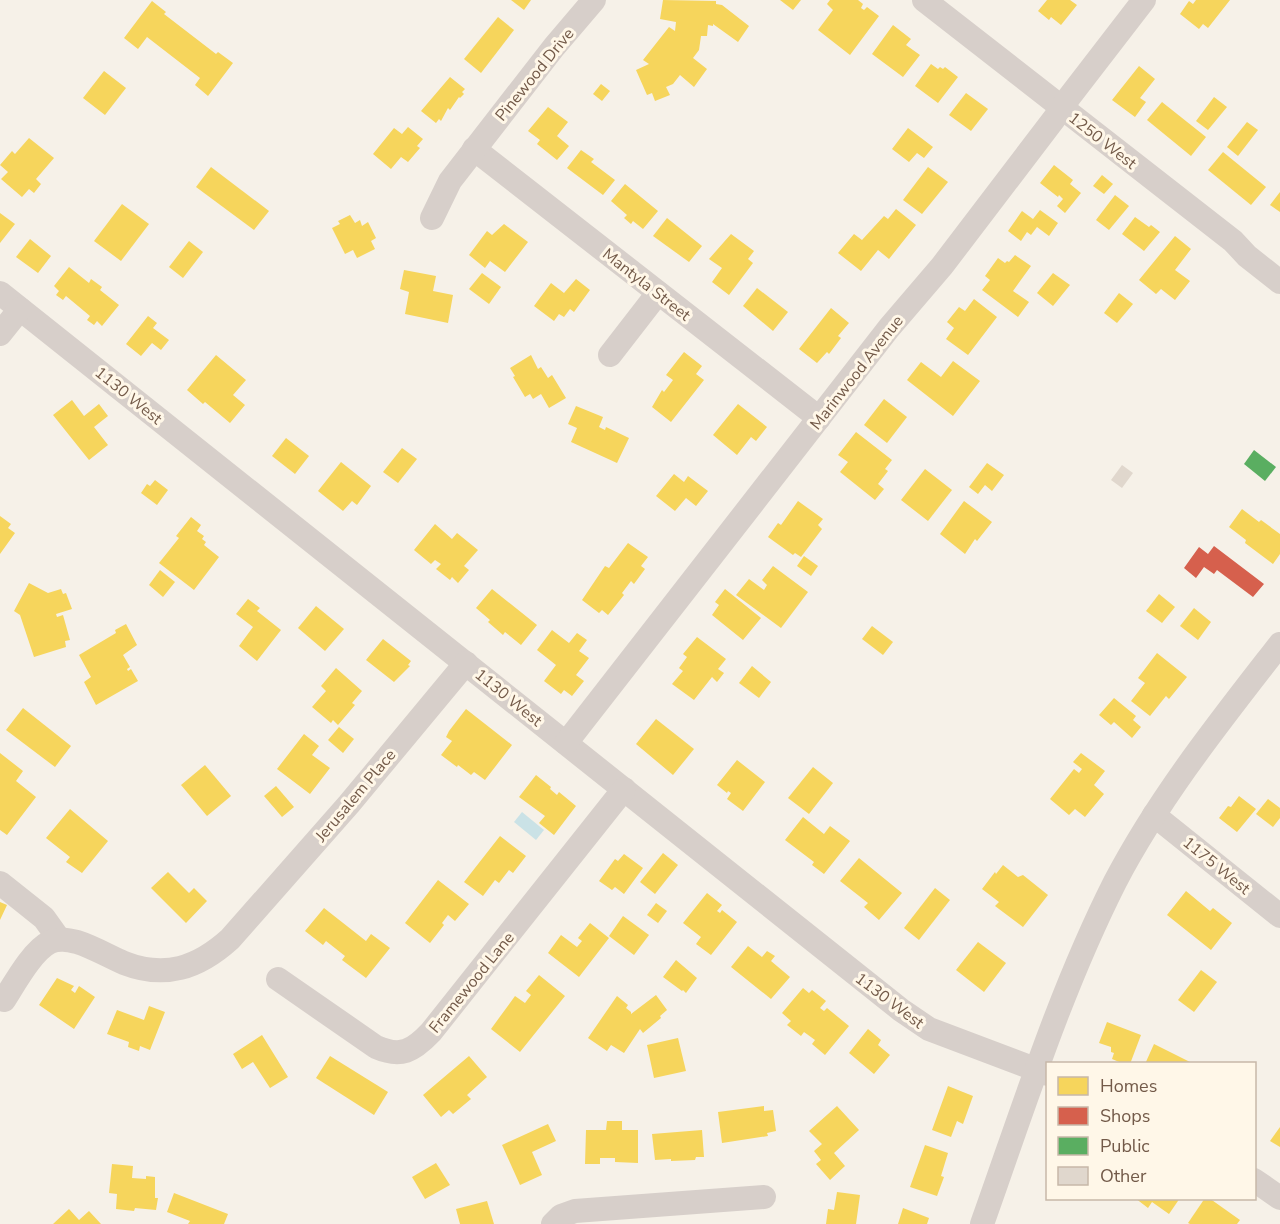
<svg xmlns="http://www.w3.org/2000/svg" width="1280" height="1224" viewBox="0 0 1280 1224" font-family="'Nunito Sans',sans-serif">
	<rect width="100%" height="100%" fill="#f6f1e8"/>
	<path fill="#cae2e6" d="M522,812L544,830L536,840L514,822Z"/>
	<g fill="#f6d55c">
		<path d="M511,0H531L524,10Z"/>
		<path d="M663,0L716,1V4L722,5L749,26L738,42L713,24V26L708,25L707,36H701L699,50L693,58L707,69L694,87L680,75L673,84L666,87L670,95L655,101L652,93L647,95L636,70L649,64L643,60L669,27L675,31L676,22L660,19Z"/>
		<path d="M780,0H801L793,10Z"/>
		<path d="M830,0H858L863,4L861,8L864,10L867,7L879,16L850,55L818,30L833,10L827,4Z"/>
		<path d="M1047,0H1070L1077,5L1061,25L1051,17L1049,20L1038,11Z"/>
		<path d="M1196,0H1230L1208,28L1203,24L1199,29L1180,14L1189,1L1193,4Z"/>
		<path d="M152,1L166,12L164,14L216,54L218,52L233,63L208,96L195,85L200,78L147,37L138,49L124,38Z"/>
		<path d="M498,17L514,30L481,73L464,59Z"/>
		<path d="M893,25L911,39L906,45L920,55L903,77L872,54Z"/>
		<path d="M931,64L938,69L940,67L943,69L945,67L958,77L938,103L915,86Z"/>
		<path d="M1139,66L1155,79L1140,98L1146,102L1135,117L1112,100Z"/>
		<path d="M104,71L126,88L105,115L83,98Z"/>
		<path d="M450,77L465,89L462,92L464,94L460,98L459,97L450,110L448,108L441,121L439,119L436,123L421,111Z"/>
		<path d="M601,84L610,91L602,101L593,94Z"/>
		<path d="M966,93L988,109L971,131L949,115Z"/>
		<path d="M1214,97L1227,107L1208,130L1196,121Z"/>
		<path d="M1162,102L1206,137L1191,156L1147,120Z"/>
		<path d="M548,107L568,122L557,136L569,146L557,160L537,144L540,140L528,131Z"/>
		<path d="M1247,122L1258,130L1238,156L1227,147Z"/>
		<path d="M408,127L423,139L417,146L420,148L408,162L401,157L391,169L373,154L394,128L402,134Z"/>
		<path d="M908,128L933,147L924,158L917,153L909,162L892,149Z"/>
		<path d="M29,138L54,158L36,179L41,184L34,193L29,189L22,197L1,179L8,172L0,165L12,151L15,154Z"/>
		<path d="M581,150L594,159L591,162L615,180L603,195L567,168Z"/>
		<path d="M1223,152L1266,187L1251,205L1208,170Z"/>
		<path d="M1054,165L1073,180L1070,184L1081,193L1065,213L1057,206L1063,199L1059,195L1058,197L1040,183Z"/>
		<path d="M211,167L269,211L254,230L196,187Z"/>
		<path d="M928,167L948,182L922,214L903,200Z"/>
		<path d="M1102,175L1113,184L1104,194L1093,186Z"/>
		<path d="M625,184L658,211L643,229L633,221L631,224L624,218L627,215L611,201Z"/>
		<path d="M1280,192V212L1270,205Z"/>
		<path d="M1115,195L1129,206L1109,230L1096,220Z"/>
		<path d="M122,204L149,224L121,261L94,241Z"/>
		<path d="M896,209L916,225L889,259L878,250L861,271L838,253L854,234L862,240L884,216L888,219Z"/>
		<path d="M1040,210L1058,223L1049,236L1037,227L1031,235L1027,232L1021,241L1008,231L1022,211L1033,219Z"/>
		<path d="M0,213L15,224L0,243Z"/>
		<path d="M350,215L355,223L360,220L362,226L368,222L376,238L371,241L375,249L357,258L353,250L345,254L332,228L340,224L338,221Z"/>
		<path d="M1135,217L1149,227L1151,225L1160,232L1144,251L1122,234Z"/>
		<path d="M667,218L702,246L689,262L653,236Z"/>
		<path d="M504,224L528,242L505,272L490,261L485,268L469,255L487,231L492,235Z"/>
		<path d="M731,234L754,251L748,259L753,263L729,295L712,282L722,268L709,259Z"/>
		<path d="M1175,236L1191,249L1175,270L1190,281L1175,300L1161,289L1156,294L1139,280Z"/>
		<path d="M30,239L51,256L38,273L16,257Z"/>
		<path d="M189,241L203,252L183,278L169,267Z"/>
		<path d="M1015,255L1031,266L1013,291L1029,302L1018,317L982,290L990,280L985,276L998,258L1005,263L1007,261L1009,262Z"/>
		<path d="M69,267L89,283L91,279L102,287L100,290L119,305L102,326L97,321L94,325L87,320L90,316L66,296L63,300L56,295L59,291L54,286Z"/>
		<path d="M404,270L436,276L433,291L453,295L448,323L405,314L409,292L400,289Z"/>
		<path d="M482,273L501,287L489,304L469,289Z"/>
		<path d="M1053,273L1070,285L1053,306L1037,293Z"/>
		<path d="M576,279L590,290L574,312L570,309L564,317L559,314L554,321L534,306L551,283L564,293Z"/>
		<path d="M757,288L788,312L773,331L743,306Z"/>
		<path d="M1119,293L1133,304L1117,323L1104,313Z"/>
		<path d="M974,299L997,317L968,355L946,339L954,328L947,322L959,307L965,311Z"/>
		<path d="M831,308L849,323L838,336L841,338L829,354L827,352L817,363L799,349Z"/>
		<path d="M148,316L157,323L153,328L169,340L161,350L152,343L141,356L126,344Z"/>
		<path d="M684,352L702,366L696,374L704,380L671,422L652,407L662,390L664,392L673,380L666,375Z"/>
		<path d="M216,355L246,380L233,395L245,405L230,423L205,402L203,404L187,390Z"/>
		<path d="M531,355L538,369L541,367L548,378L552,375L566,398L549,408L541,394L533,399L530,394L525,397L513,377L515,376L510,368Z"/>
		<path d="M953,361L980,381L953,416L907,380L921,362L941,377Z"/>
		<path d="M884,399L907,417L887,443L864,425Z"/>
		<path d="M72,400L84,416L99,404L108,416L94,427L108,445L89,460L53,415Z"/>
		<path d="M738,404L767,427L756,441L751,437L737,455L713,435Z"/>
		<path d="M576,406L603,417L599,427L605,430L606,427L629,438L617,463L571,442L577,428L568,424Z"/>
		<path d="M856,432L892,460L885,469L888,471L878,484L884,489L875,500L840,472L848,462L838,455Z"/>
		<path d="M286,438L309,456L295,474L272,456Z"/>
		<path d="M402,448L417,459L398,483L383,472Z"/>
		<path d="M341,462L371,486L357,505L352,501L343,511L318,491Z"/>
		<path d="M987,463L1004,475L992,491L985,485L978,494L969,487Z"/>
		<path d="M925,469L952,490L928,521L901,500Z"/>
		<path d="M674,474L684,482L688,476L708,491L696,506L686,498L675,511L656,496Z"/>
		<path d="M155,480L168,490L157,505L141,493L147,484L150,486Z"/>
		<path d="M798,501L823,519L818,525L822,529L801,557L795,553L793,555L768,537L778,523L781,525Z"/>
		<path d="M964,501L992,522L977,541L975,539L965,554L940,534Z"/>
		<path d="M1242,509L1259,522L1261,520L1280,534V554L1273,564L1245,543L1246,540L1229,527Z"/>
		<path d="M0,516L11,524L8,528L15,533L0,554Z"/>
		<path d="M191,517L201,525L197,531L204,536L202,539L206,542L204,545L219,557L194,590L159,563L179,538L176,536Z"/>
		<path d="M435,524L452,539L457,533L478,550L464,566L469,570L458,583L452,577L450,580L436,569L441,564L435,560L431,564L414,550Z"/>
		<path d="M628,543L648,557L641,566L645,569L634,584L631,581L622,593L624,595L608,615L602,610L599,613L582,600L605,566L609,568Z"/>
		<path d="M804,556L818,566L811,576L797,566Z"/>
		<path d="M773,566L808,592L781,628L736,595L749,579L764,590L767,585L762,580Z"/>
		<path d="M160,570L175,582L163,597L149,585Z"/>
		<path d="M29,583L48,593L61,589L63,594L66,593L72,609L56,614L57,617L63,615L70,640L65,641L66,647L34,657L20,615L14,611Z"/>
		<path d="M492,589L537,625L521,645L505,632L503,635L488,622L490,620L476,608Z"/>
		<path d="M725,589L761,618L743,640L712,615L719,605L715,602Z"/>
		<path d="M1159,594L1175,607L1162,623L1146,611Z"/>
		<path d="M248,599L260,608L257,611L281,630L257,661L239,646L253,627L236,614Z"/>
		<path d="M316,606L344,629L325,651L298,628Z"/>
		<path d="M1194,608L1211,622L1198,640L1180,626Z"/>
		<path d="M126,624L137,645L123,655L130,667L127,669L128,671L131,669L138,681L96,705L84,682L91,677L79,655L116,633L115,630Z"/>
		<path d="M872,626L893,642L883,655L862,639Z"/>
		<path d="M552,630L569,643L577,633L587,640L579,651L589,658L576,675L584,681L572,696L564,690L561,694L544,681L556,665L537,650Z"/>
		<path d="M697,637L726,659L718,669L724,673L717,682L712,677L694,700L672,684L683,671L679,668L687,657L683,654Z"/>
		<path d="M383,639L411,661L408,665L410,666L394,682L366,660Z"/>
		<path d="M1157,653L1187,677L1169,699L1166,696L1150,716L1131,701L1145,683L1138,678Z"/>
		<path d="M752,666L771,682L759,698L739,683Z"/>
		<path d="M336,668L362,691L352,703L355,705L338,725L333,720L331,723L312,707L326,691L321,686Z"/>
		<path d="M1114,698L1136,716L1133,720L1141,727L1132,738L1114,722L1111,725L1099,715Z"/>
		<path d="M23,708L71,746L55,767L6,730Z"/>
		<path d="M466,709L512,745L485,780L474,772L471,775L458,765L457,767L441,755L452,741L446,737L449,731Z"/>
		<path d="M656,719L694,749L673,775L636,744Z"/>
		<path d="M339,727L354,739L343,753L328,740Z"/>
		<path d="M304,734L319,746L312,755L330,768L310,794L277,769Z"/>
		<path d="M0,753L23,771L16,781L36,797L7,835L0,830Z"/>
		<path d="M1081,753L1105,771L1094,785L1104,794L1085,817L1075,809L1069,815L1050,799L1074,769L1079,773L1082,769L1073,762Z"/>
		<path d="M737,760L765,782L743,811L727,799L731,793L728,791L727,793L717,785Z"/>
		<path d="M205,765L231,796L207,816L181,785Z"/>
		<path d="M813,767L833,783L809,814L788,798Z"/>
		<path d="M536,775L551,787L550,789L557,795L559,792L576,806L554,835L539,823L545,816L519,797Z"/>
		<path d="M276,786L294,807L282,817L264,796Z"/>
		<path d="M1239,796L1256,809L1237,832L1219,818L1228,806L1231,807Z"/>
		<path d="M1268,799L1280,808V818L1273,827L1256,814Z"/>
		<path d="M70,809L108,841L82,873L66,862L70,857L46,838Z"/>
		<path d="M803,817L824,834L830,826L850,841L824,874L812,865L814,862L785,840Z"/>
		<path d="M500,836L526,856L513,873L509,870L499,883L495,880L483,896L464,882Z"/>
		<path d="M663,853L678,865L655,894L640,882Z"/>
		<path d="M624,854L643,868L624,894L615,887L612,890L599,881L615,859L618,861Z"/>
		<path d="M859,858L902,893L879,920L864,907L868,903L840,881Z"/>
		<path d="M1003,865L1018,877L1023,875L1048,895L1023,927L995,906L999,902L982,889L995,872L996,874Z"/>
		<path d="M168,872L189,893L194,888L207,901L186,923L151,888Z"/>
		<path d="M438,880L469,904L455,921L448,915L442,923L444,925L430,943L405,923Z"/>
		<path d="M935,888L950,900L919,940L904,928Z"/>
		<path d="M1186,891L1210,911L1213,908L1232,923L1211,950L1167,915Z"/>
		<path d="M707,893L722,905L717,911L720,913L722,910L737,922L711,955L696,944L701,937L683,923Z"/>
		<path d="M0,902L7,905L0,920Z"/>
		<path d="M656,903L667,911L658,923L647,915Z"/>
		<path d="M324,908L366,941L371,934L390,948L366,978L342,960L345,956L326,941L323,945L305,931Z"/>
		<path d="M623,916L649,935L634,955L609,936Z"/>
		<path d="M590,923L609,938L579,977L548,953L561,935L577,947L582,941L578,938Z"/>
		<path d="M978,942L1006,963L984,992L956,970Z"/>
		<path d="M748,946L762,957L767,951L775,956L771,961L790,977L771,999L731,967Z"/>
		<path d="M676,960L697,978L686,993L683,990L682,991L663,977Z"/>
		<path d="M1201,970L1217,982L1194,1012L1178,1000Z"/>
		<path d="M539,975L565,996L520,1052L491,1029L515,996L525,1003L531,995L526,991Z"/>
		<path d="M57,978L74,986L71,990L75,993L79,986L95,997L74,1029L39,1005Z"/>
		<path d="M803,988L809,993L812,990L826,1001L820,1008L824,1011L827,1008L849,1026L825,1055L812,1044L815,1040L804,1032L801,1036L787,1025L791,1021L782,1013Z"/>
		<path d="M656,995L667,1010L660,1016L661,1018L643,1033L640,1029L624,1053L611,1045L607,1051L588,1038L617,996L628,1005L626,1008L631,1012V1014Z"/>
		<path d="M149,1006L165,1012L150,1050L140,1046L139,1051L128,1047L129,1042L107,1034L117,1010L144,1020Z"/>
		<path d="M1107,1022L1141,1035L1130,1064H1124L1112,1059L1114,1053L1111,1052V1047L1099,1043Z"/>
		<path d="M868,1029L881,1040L878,1045L890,1055L874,1074L849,1053Z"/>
		<path d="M262,1035L288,1077L270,1088L253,1062L242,1069L233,1054Z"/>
		<path d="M678,1038L686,1071L654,1078L647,1045Z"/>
		<path d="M1154,1044L1194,1064H1145Z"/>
		<path d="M330,1056L388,1092L374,1115L316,1078Z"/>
		<path d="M469,1056L487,1077L467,1095L471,1099L453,1114L449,1110L441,1117L423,1095Z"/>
		<path d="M948,1086L973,1096L963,1124L957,1121L951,1137L932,1130Z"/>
		<path d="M764,1106V1111L773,1110L776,1131L767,1133L768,1136L722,1143L718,1112Z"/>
		<path d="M837,1106L859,1130L834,1153L845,1166L830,1180L816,1164L821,1160L814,1151L822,1144L809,1131Z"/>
		<path d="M607,1121H622V1130H638V1163L615,1162V1158H600V1164H585L586,1130H606Z"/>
		<path d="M548,1124L556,1141L532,1152L542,1175L520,1185L502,1145Z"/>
		<path d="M1280,1127V1147L1270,1141Z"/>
		<path d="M702,1130L704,1157H696L695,1160L671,1161V1159L655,1160L652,1134Z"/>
		<path d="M925,1145L948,1153L941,1176L944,1177L937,1196L910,1187Z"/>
		<path d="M436,1163L450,1185L425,1199L412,1177Z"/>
		<path d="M112,1164L133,1166L132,1178L146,1179V1176L155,1177V1198H158L156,1210L135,1208L134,1211L116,1209L117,1194L109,1193Z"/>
		<path d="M837,1192L860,1195L856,1224H826L828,1209L834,1210Z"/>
		<path d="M174,1193L228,1214L224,1224H188L190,1221L167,1212Z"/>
		<path d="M1135,1198H1180L1169,1214L1152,1202L1148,1208Z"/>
		<path d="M1205,1198H1209L1240,1220L1237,1224H1190L1188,1223Z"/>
		<path d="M487,1201L494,1224H460L456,1209Z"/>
		<path d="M903,1208L929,1218L927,1224H898Z"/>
		<path d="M69,1209L79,1220L89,1211L101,1224H53Z"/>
	</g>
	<path fill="#d6604d" d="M1214,546L1264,584L1253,597L1217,570L1214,574L1204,567L1196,578L1184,568L1199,547L1208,554Z"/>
	<path fill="#5aae61" d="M1254,450L1276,467L1265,481L1244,464Z"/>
	<path fill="#e0d7cd" d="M1122,465L1133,473L1122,488L1111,480Z"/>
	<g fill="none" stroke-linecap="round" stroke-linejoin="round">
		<g stroke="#d7cfca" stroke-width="24">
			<path d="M924,0L1233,241L1247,256L1280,282"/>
			<path d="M474,149L819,418"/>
			<path d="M432,218L450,181L554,47L594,0"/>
			<path d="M0,293L901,1010L929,1029L1048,1074"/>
			<path d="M0,334L20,309"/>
			<path d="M610,355L658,293"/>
			<path d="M566,743L889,328L942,266L1054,119L1070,96L1144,0"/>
			<path d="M1154,815L1280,916"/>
			<path d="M0,883L44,918L59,939"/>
			<path d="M278,979L376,1047C401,1058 413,1051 431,1032L624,789"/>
			<path d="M4,1000C15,983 32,951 50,942C59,938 68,940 77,942C93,947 108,956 124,963C165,979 198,968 230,939L349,804L466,663"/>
			<path d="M1254,1180L1280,1198"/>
			<path d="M553,1224L561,1216L575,1211L764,1197"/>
			<path d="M982,1224C1023,1109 1060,991 1115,882C1160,796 1221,720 1280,644"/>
		</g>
	</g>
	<g text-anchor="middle" stroke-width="6" stroke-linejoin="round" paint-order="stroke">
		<g font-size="16" fill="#735a49" stroke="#fff7e8">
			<text transform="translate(534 74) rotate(-51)" y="6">Pinewood Drive</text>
			<text transform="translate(1103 140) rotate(38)" y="6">1250 West</text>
			<text transform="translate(647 284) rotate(38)" y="6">Mantyla Street</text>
			<text transform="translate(856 372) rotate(-52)" y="6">Marinwood Avenue</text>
			<text transform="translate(129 395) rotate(39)" y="6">1130 West</text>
			<text transform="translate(509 697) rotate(39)" y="6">1130 West</text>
			<text transform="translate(355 795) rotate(-50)" y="6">Jerusalem Place</text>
			<text transform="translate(1217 865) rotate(39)" y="6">1175 West</text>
			<text transform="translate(471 982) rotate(-51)" y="6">Framewood Lane</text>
			<text transform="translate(890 1000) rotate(37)" y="6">1130 West</text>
		</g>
	</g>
	<rect x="1046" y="1062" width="210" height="138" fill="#fff7e8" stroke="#c7b8a8" stroke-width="1.5"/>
	<rect x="1058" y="1077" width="30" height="18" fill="#f6d55c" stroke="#c7b8a8" stroke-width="1.5"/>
	<text x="1100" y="1092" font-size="18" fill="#735a49">Homes</text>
	<rect x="1058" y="1107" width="30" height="18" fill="#d6604d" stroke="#c7b8a8" stroke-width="1.5"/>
	<text x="1100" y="1122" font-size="18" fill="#735a49">Shops</text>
	<rect x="1058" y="1137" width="30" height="18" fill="#5aae61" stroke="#c7b8a8" stroke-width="1.5"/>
	<text x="1100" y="1152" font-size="18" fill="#735a49">Public</text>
	<rect x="1058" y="1167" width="30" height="18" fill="#e0d7cd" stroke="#c7b8a8" stroke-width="1.5"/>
	<text x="1100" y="1182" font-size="18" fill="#735a49">Other</text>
</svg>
